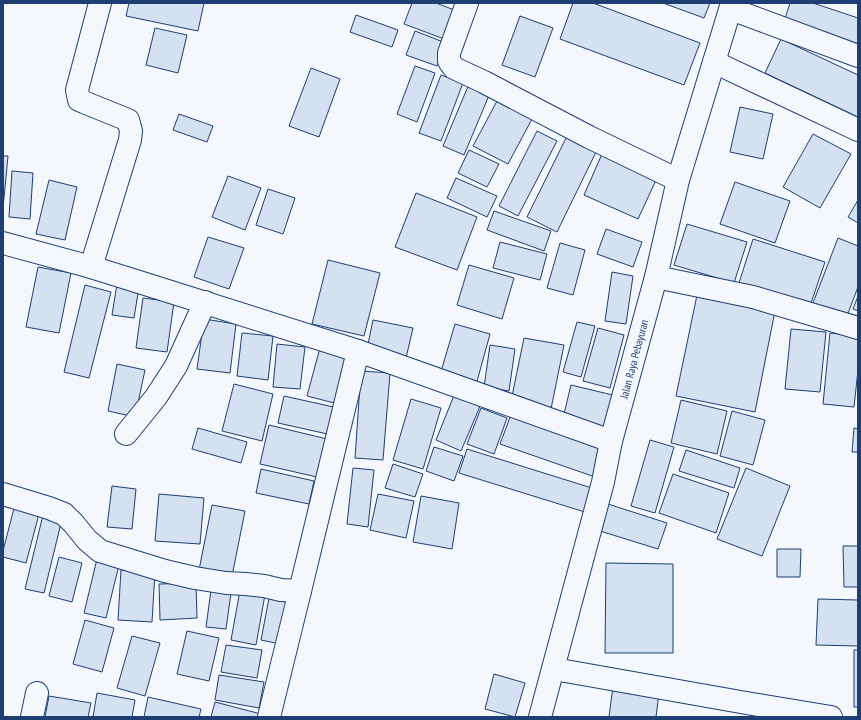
<svg xmlns="http://www.w3.org/2000/svg" width="861" height="720" viewBox="0 0 861 720" font-family="'PT Sans Narrow',sans-serif">
	<rect width="100%" height="100%" fill="#f4f7fb"/>
	<g fill="#d5e0f0" stroke="#1d3f73">
		<path d="M129,3H204L198,31L126,16Z"/>
		<path d="M412,3H436L457,11L447,40L404,24Z"/>
		<path d="M573,3H593L700,43L684,85L560,39Z"/>
		<path d="M663,3H710L704,18Z"/>
		<path d="M790,3H813L858,18V53L782,28Z"/>
		<path d="M356,15L398,30L392,47L350,32Z"/>
		<path d="M520,16L553,28L535,77L502,65Z"/>
		<path d="M155,28L187,35L178,73L146,65Z"/>
		<path d="M415,31L446,43L437,66L406,55Z"/>
		<path d="M781,39L858,75V117L765,73Z"/>
		<path d="M415,66L435,73L417,122L397,114Z"/>
		<path d="M311,68L340,79L319,137L289,126Z"/>
		<path d="M441,75L463,83L441,141L419,133Z"/>
		<path d="M469,84L490,93L464,155L443,146Z"/>
		<path d="M497,101L532,119L508,164L473,146Z"/>
		<path d="M740,107L773,114L763,159L730,152Z"/>
		<path d="M179,114L213,126L207,142L173,130Z"/>
		<path d="M537,131L557,141L518,216L499,206Z"/>
		<path d="M568,134L598,148L557,232L527,217Z"/>
		<path d="M813,134L851,154L820,208L783,187Z"/>
		<path d="M469,150L499,164L487,187L458,173Z"/>
		<path d="M602,154L657,178L638,219L584,195Z"/>
		<path d="M3,156H8L3,208Z"/>
		<path d="M12,171L33,173L30,219L9,217Z"/>
		<path d="M228,176L261,188L245,230L212,217Z"/>
		<path d="M456,178L497,196L487,217L447,198Z"/>
		<path d="M49,180L77,187L65,240L36,234Z"/>
		<path d="M735,182L790,201L775,243L720,224Z"/>
		<path d="M268,189L295,198L283,234L256,225Z"/>
		<path d="M416,193L477,217L457,270L395,247Z"/>
		<path d="M858,200V223L848,217Z"/>
		<path d="M494,211L551,231L544,251L487,230Z"/>
		<path d="M687,224L747,242L734,283L674,265Z"/>
		<path d="M606,229L642,242L633,267L597,254Z"/>
		<path d="M208,237L244,248L229,289L194,277Z"/>
		<path d="M838,238L858,246V287L847,316L813,303Z"/>
		<path d="M753,239L825,262L810,306L739,283Z"/>
		<path d="M500,242L547,254L540,280L493,268Z"/>
		<path d="M560,243L585,250L573,295L547,288Z"/>
		<path d="M328,260L380,273L364,336L312,324Z"/>
		<path d="M469,265L514,278L502,319L457,305Z"/>
		<path d="M38,267L71,273L59,333L26,327Z"/>
		<path d="M612,272L633,276L626,324L605,321Z"/>
		<path d="M117,284L139,287L134,318L112,315Z"/>
		<path d="M85,285L111,292L89,378L64,372Z"/>
		<path d="M697,295L775,311L755,412L676,396Z"/>
		<path d="M858,296V311L853,309Z"/>
		<path d="M143,298L174,302L167,352L136,348Z"/>
		<path d="M204,319L236,324L230,373L197,369Z"/>
		<path d="M373,320L413,328L406,358L367,349Z"/>
		<path d="M577,322L595,326L581,377L563,372Z"/>
		<path d="M455,324L490,334L476,385L440,375Z"/>
		<path d="M598,328L624,335L610,388L583,381Z"/>
		<path d="M791,329L826,332L820,392L785,389Z"/>
		<path d="M242,333L273,336L268,380L237,376Z"/>
		<path d="M830,333L858,336V370L854,407L823,404Z"/>
		<path d="M524,338L564,345L551,409L511,401Z"/>
		<path d="M277,344L305,347L300,389L273,387Z"/>
		<path d="M321,344L352,353L338,404L307,396Z"/>
		<path d="M490,345L515,349L509,391L484,387Z"/>
		<path d="M117,364L145,370L135,417L108,411Z"/>
		<path d="M361,371L390,373L383,460L355,458Z"/>
		<path d="M234,384L273,394L262,441L222,431Z"/>
		<path d="M571,385L621,397L613,431L563,418Z"/>
		<path d="M455,393L481,404L461,451L436,440Z"/>
		<path d="M284,396L338,408L332,435L278,423Z"/>
		<path d="M411,399L441,408L423,469L393,460Z"/>
		<path d="M681,400L727,411L717,454L671,443Z"/>
		<path d="M481,408L507,418L494,454L467,444Z"/>
		<path d="M732,411L765,420L753,465L720,456Z"/>
		<path d="M512,412L609,446L598,478L500,444Z"/>
		<path d="M269,425L327,439L317,477L260,464Z"/>
		<path d="M198,428L247,442L241,463L192,449Z"/>
		<path d="M854,428L858,429V452H852Z"/>
		<path d="M650,440L674,447L655,513L631,506Z"/>
		<path d="M434,447L463,456L454,481L426,471Z"/>
		<path d="M467,449L595,489L588,513L459,473Z"/>
		<path d="M686,450L740,468L734,488L679,471Z"/>
		<path d="M393,464L423,474L415,497L385,488Z"/>
		<path d="M353,468L374,470L368,527L347,524Z"/>
		<path d="M746,468L790,486L762,556L717,539Z"/>
		<path d="M261,469L314,481L309,504L256,493Z"/>
		<path d="M673,474L729,493L716,533L659,513Z"/>
		<path d="M112,486L136,489L132,529L107,527Z"/>
		<path d="M159,494L204,498L200,544L155,541Z"/>
		<path d="M378,494L414,501L406,538L370,530Z"/>
		<path d="M421,496L459,503L452,549L413,542Z"/>
		<path d="M608,504L667,523L658,549L600,531Z"/>
		<path d="M212,505L245,511L231,581L198,575Z"/>
		<path d="M14,508L39,514L26,563L3,557V551Z"/>
		<path d="M43,515L62,519L44,593L25,589Z"/>
		<path d="M843,546H858V587H844Z"/>
		<path d="M777,549H801L800,577H777Z"/>
		<path d="M59,557L82,563L72,602L49,596Z"/>
		<path d="M97,559L119,565L106,618L84,613Z"/>
		<path d="M606,563L673,564V653H605Z"/>
		<path d="M121,570L155,572L152,622L118,620Z"/>
		<path d="M196,583L197,618L160,620L159,584Z"/>
		<path d="M241,585L266,589L256,645L231,640Z"/>
		<path d="M211,590L231,593L226,629L206,627Z"/>
		<path d="M270,593L290,597L280,644L261,640Z"/>
		<path d="M818,599L858,600V646L816,645Z"/>
		<path d="M85,620L114,628L102,672L73,664Z"/>
		<path d="M187,631L219,638L209,681L177,674Z"/>
		<path d="M132,636L160,643L145,696L117,688Z"/>
		<path d="M226,645L262,650L257,678L221,672Z"/>
		<rect x="854" y="650" width="4" height="57"/>
		<path d="M494,674L525,683L515,717L485,709Z"/>
		<path d="M219,675L264,682L259,708L215,700Z"/>
		<path d="M613,686L659,693L656,717H609Z"/>
		<path d="M97,693L135,700L132,717H93Z"/>
		<path d="M49,696L91,703L88,717H45Z"/>
		<path d="M148,697L201,709L199,717H144Z"/>
		<path d="M215,702L261,714V717H211Z"/>
	</g>
	<g fill="none" stroke-linecap="round" stroke-linejoin="round">
		<defs>
			<g id="minor">
				<path d="M467,3L449,53V61L454,68L484,82L589,137L678,180"/>
				<path d="M731,9L858,56"/>
				<path d="M714,62L858,130"/>
				<path d="M3,243L91,267L155,287L358,351L611,441"/>
				<path d="M91,267L130,140L131,131L128,120L86,103L79,100L77,90L100,3"/>
				<path d="M656,277L753,297L858,328"/>
				<path d="M126,434L156,397L176,366L205,302"/>
				<path d="M3,494L49,508L64,514L74,524L87,540L100,551L165,571L195,578L226,583L246,584L264,586L281,590L300,591"/>
				<path d="M554,669L752,704L831,717"/>
				<path d="M32,717L37,693"/>
				<path d="M269,717L300,591L358,351"/>
			</g>
			<path id="secondary" d="M540,717L603,482L611,441L656,277L678,180L732,3"/>
		</defs>
		<use href="#minor" stroke="#1d3f73" stroke-width="24"/>
		<use href="#secondary" stroke="#1d3f73" stroke-width="24"/>
		<use href="#minor" stroke="#f4f7fb" stroke-width="22"/>
		<use href="#secondary" stroke="#f4f7fb" stroke-width="22"/>
	</g>
	<g text-anchor="middle" stroke-width="3" stroke-linejoin="round" paint-order="stroke">
		<g font-size="11" fill="#1d3f73" stroke="#f4f7fb">
			<text transform="translate(634 359) rotate(-75)" y="4">Jalan Raya Pebayuran</text>
		</g>
	</g>
	<rect width="861" height="720" fill="none" stroke="#1d3f73" stroke-width="8"/>
</svg>
